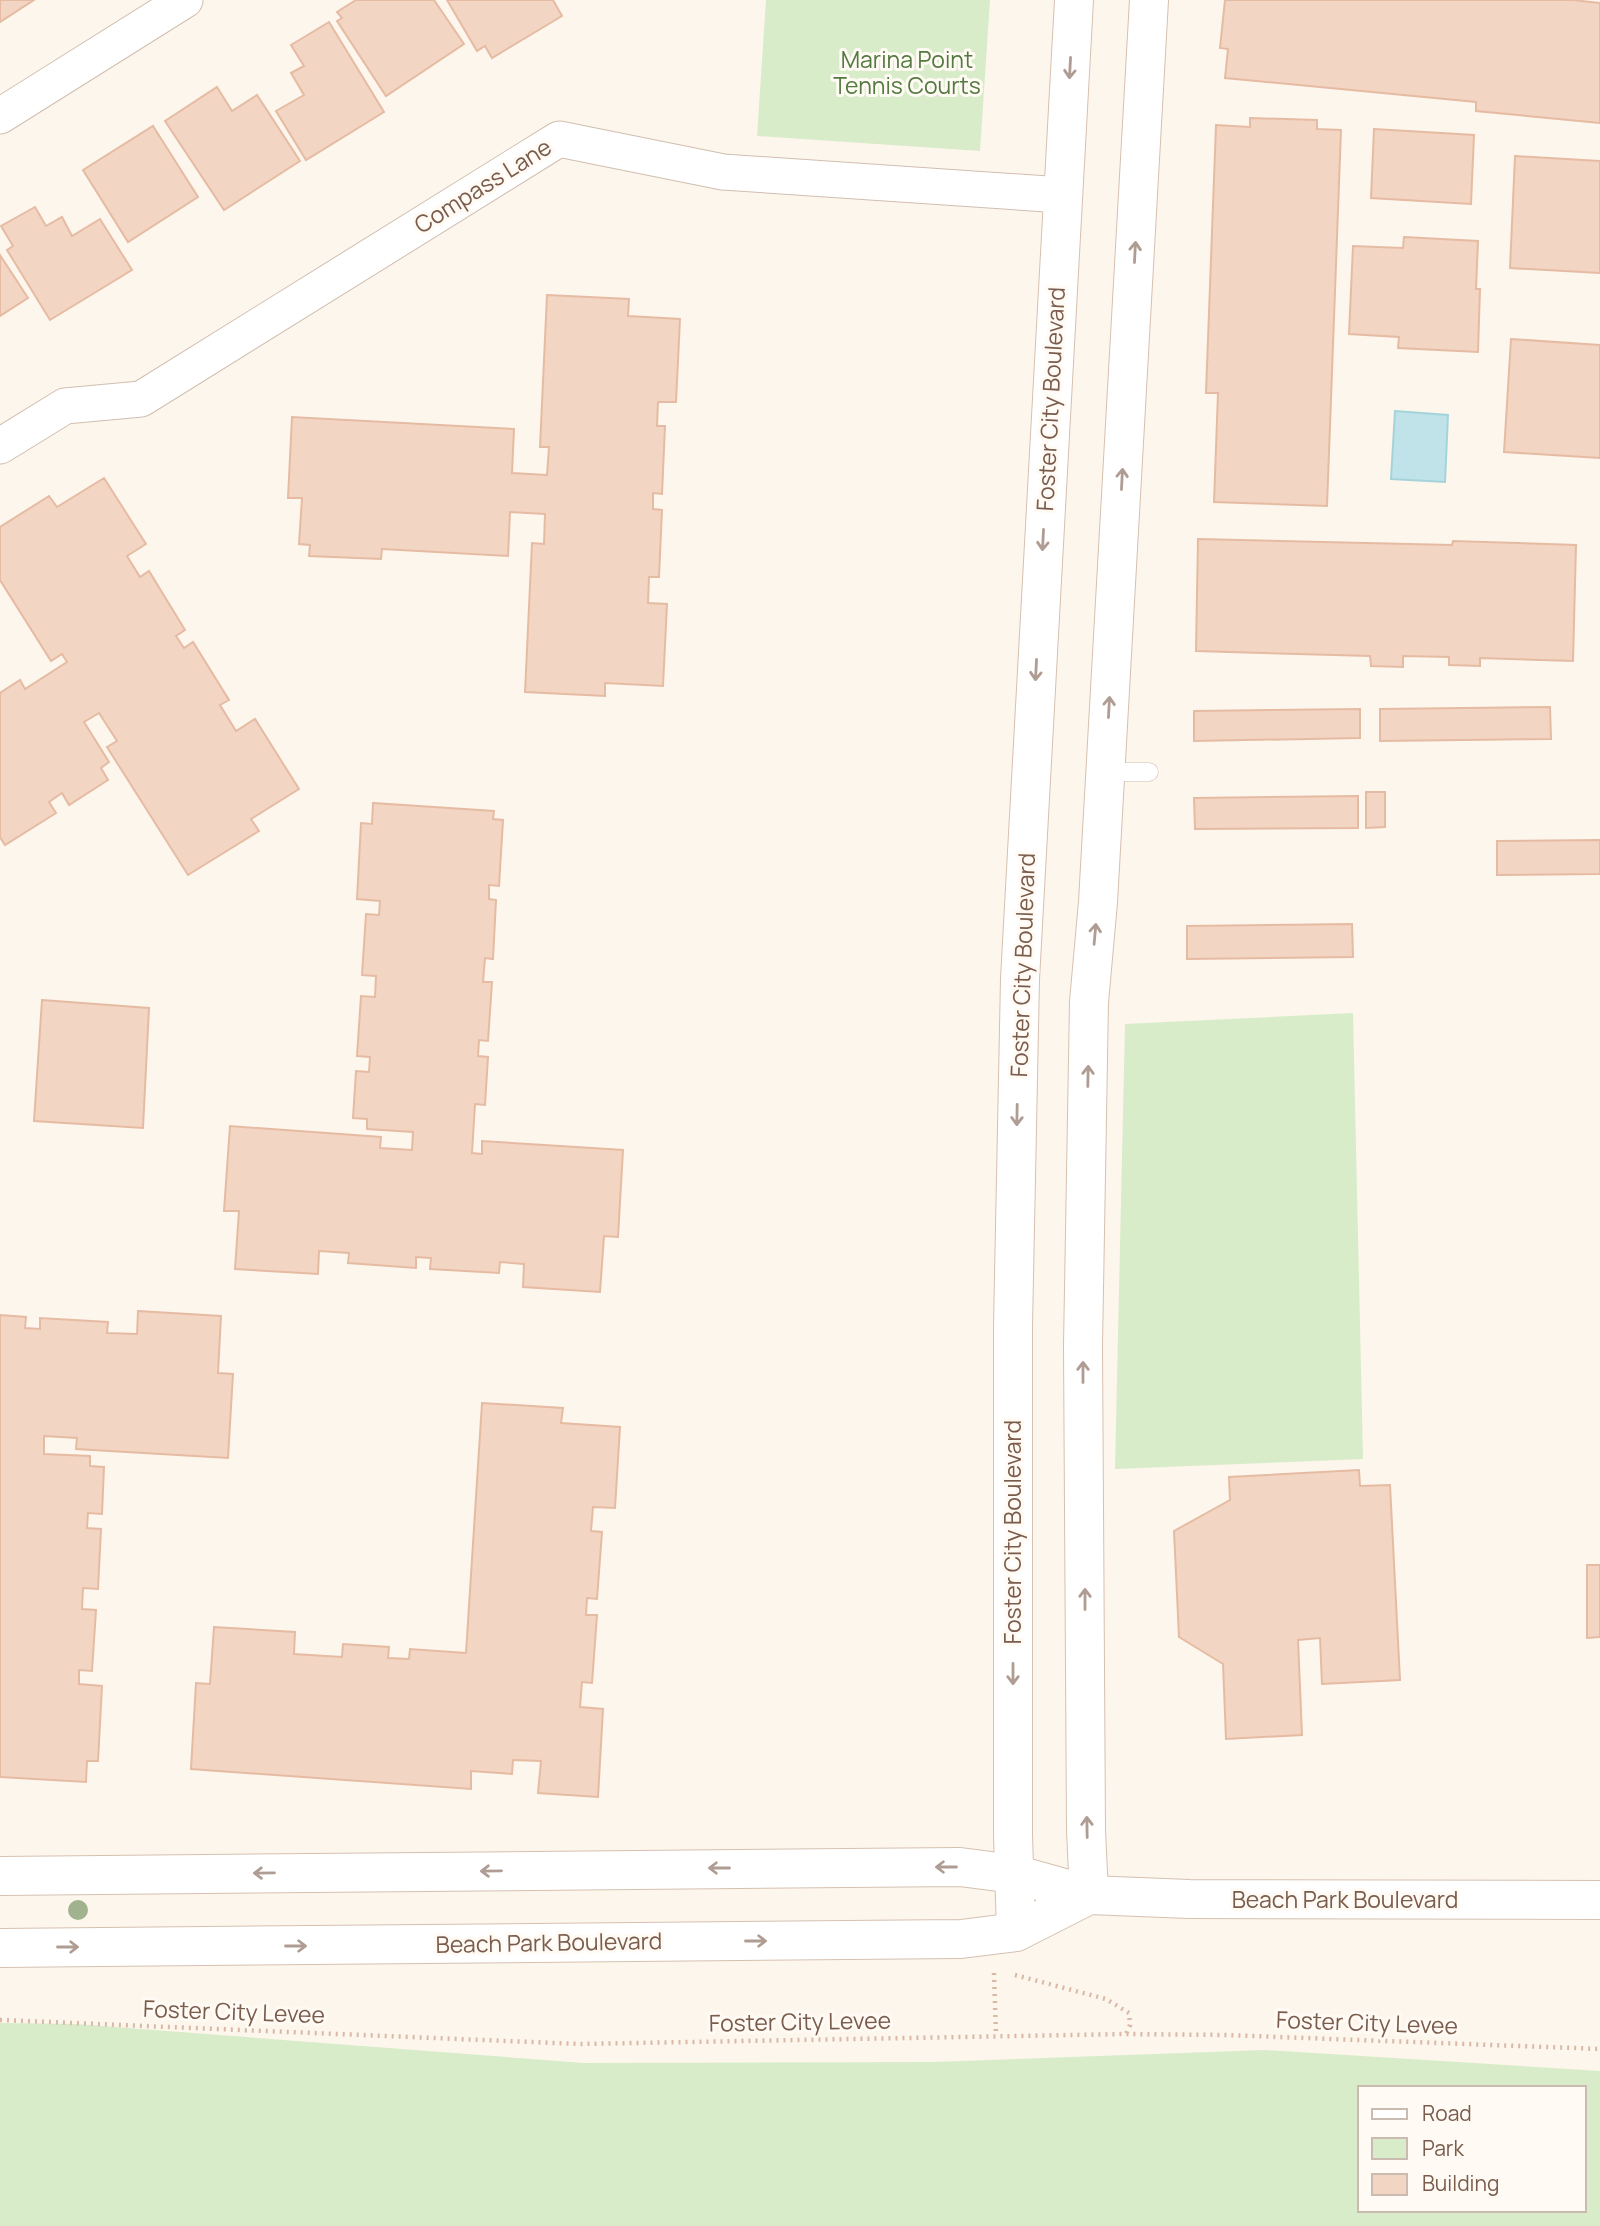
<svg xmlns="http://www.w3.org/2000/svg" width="1600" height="2226" viewBox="0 0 1600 2226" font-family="Manrope,sans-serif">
	<rect width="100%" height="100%" fill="#fdf6ec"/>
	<g fill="#d8ecc9" fill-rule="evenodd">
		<path d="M766,0H990L980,151L757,136Z"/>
		<path d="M1353,1013L1363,1459L1115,1469L1125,1024Z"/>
		<path d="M0,2023L76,2024L584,2063L933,2062L1265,2050L1600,2071V2226H0ZM1360,2088H1584V2210H1360Z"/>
	</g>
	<path fill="#bfe3e8" stroke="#a5d3da" stroke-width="2" d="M1395,411L1448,415L1445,482L1391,479Z"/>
	<g fill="#f3d5c3" stroke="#e6bba3" stroke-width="2">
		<path d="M0,0H34L0,22Z"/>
		<path d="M356,0H434L464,44L386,96L337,21L342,18L337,12Z"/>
		<path d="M447,0H553L562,16L492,58L485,46L477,51Z"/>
		<path d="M1225,0H1573L1600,3V123L1476,111V102L1225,78L1228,49L1220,48Z"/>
		<path d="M329,22L384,112L306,160L276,111L304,95L291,73L304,66L291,45Z"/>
		<path d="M217,87L232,111L257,95L300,161L224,210L165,121Z"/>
		<path d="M1250,118L1317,120V129L1341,130L1327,506L1214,502L1218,393H1206L1216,125L1250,127Z"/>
		<path d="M153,126L198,197L128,242L83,170Z"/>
		<path d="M1374,129L1474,135L1471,204L1371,198Z"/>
		<path d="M1515,156L1600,161V273L1510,268Z"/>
		<path d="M35,207L46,226L62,217L72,236L100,219L132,270L50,320L7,250L13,246L1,226Z"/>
		<path d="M1404,237L1478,241L1476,289H1480L1478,352L1398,348L1399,337L1349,334L1353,246L1403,248Z"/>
		<path d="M0,255L28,298L0,316Z"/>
		<path d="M547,295L629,299L628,316L680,319L676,402H658L657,426H665L662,494L653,493V509L662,510L659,577H649L648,603L667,604L663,686L605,683V696L525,692L532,543L544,544L545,514L510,512L508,556L382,549L381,559L309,556L310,545L299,544L302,498H288L292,417L514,429L512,473L547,475L549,447H540Z"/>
		<path d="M1511,339L1600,345V458L1504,452Z"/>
		<path d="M104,478L146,544L127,556L140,577L149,571L185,630L176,636L184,648L193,642L229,700L220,705L236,731L255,719L299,789L251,819L259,831L188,875L107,747L117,741L99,713L84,722L109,762L101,768L108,780L69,805L62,793L49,802L56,813L5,845L0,837V693L20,680L25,689L67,662L62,654L51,661L0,580V527L49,496L57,507Z"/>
		<path d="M1198,539L1452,545L1453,541L1576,545L1573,661L1480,658V666L1449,665V657L1403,656V667L1371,666L1370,656L1196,651Z"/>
		<path d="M1550,707L1551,739L1380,741V709Z"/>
		<path d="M1360,709V738L1194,741V711Z"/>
		<path d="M1366,792H1385V827L1366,828Z"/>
		<path d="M1358,796V828L1195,829L1194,798Z"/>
		<path d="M373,803L494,811L493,819L503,820L499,886L489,885V899L496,900L493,959L485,958L483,982H492L488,1041L479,1040L478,1056L488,1057L485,1105L475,1104L472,1153L482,1154V1141L623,1150L618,1237L604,1236L600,1292L523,1287L524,1264L500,1262L499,1273L430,1269L431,1258L416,1257V1268L348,1263L349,1253L319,1251L318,1274L235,1269L239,1211H224L230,1126L381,1137L380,1148L412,1150L413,1132L367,1129V1119L353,1118L356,1071L369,1072L370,1057L357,1056L361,996L375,997L376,976L362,975L366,914L379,915L380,901L357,899L361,823L372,824Z"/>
		<path d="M1600,840V874L1497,875V841Z"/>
		<path d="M1352,924L1353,957L1187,959V926Z"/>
		<path d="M42,1000L149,1008L143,1128L34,1121Z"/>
		<path d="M138,1311L221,1316L218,1373L233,1374L228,1458L76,1449L77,1438L44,1436V1454L90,1456V1466L104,1467L102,1514L88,1513L87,1528L101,1529L98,1589L83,1588L82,1609L96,1610L92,1671L79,1670V1684L102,1686L98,1761H87L86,1782L0,1777V1315L26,1317L25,1328L40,1329V1318L108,1322L107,1333L137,1334Z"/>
		<path d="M482,1403L563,1408L561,1423L620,1427L615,1508L593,1507L591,1531L602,1532L597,1599L587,1598L586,1615H597L592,1683L582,1682L580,1707L603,1709L598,1797L538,1793L541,1761L513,1760L512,1774L471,1771V1789L191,1769L196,1683L210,1684L214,1627L295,1632L294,1654L342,1657L343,1644L389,1647L388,1658L409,1659L410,1649L466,1653Z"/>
		<path d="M1359,1470L1360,1486L1390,1485L1400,1680L1322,1684L1320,1638L1298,1640L1302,1735L1226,1739L1223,1664L1179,1637L1174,1531L1230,1500L1229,1477Z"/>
		<path d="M1587,1565H1600V1637L1587,1638Z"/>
	</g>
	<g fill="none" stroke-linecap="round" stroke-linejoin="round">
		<defs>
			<path id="lane" d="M1105,772H1149"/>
			<g id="street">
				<path d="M0,116L185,0"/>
				<path d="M0,446L65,406L141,399L559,139L723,172L1062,195"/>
			</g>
			<g id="secondary">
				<path d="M0,1876L960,1867L1014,1874L1089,1895L1189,1899L1600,1900"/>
				<path d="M1089,1895L1086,1830L1083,1346L1089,1002L1098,902L1149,0"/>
				<path d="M1016,1932L1013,1835V1326L1020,979L1074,0"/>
				<path d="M0,1948L961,1939L1016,1932L1089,1895"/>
			</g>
		</defs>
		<use href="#lane" stroke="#d1beb0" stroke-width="19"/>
		<use href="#street" stroke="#d1beb0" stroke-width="37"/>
		<use href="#secondary" stroke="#d6c0b0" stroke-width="40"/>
		<g stroke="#d9b8a5" stroke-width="4.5" stroke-dasharray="2 5" stroke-linecap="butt">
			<path d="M994,1973L996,2035"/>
			<path d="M1015,1975L1106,1999L1129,2013L1130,2025L1126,2034"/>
			<path d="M0,2020L579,2044L1126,2034L1225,2035L1600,2049"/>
		</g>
		<use href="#lane" stroke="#fff" stroke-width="18"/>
		<use href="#street" stroke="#fff" stroke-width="35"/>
		<use href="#secondary" stroke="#fff" stroke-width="38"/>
	</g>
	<circle fill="#a0b28e" cx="78" cy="1910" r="10"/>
	<defs><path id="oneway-shaft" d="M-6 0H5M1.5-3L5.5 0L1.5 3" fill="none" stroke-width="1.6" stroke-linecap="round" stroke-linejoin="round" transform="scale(1.75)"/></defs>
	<g stroke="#af9d94">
		<use href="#oneway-shaft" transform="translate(1070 68) rotate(93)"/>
		<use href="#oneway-shaft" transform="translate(1135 252) rotate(-87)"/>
		<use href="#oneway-shaft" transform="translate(1122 479) rotate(-87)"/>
		<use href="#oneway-shaft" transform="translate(1043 540) rotate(93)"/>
		<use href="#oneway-shaft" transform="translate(1036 670) rotate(93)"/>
		<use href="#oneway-shaft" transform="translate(1109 707) rotate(-87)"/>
		<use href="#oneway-shaft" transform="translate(1095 934) rotate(-85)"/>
		<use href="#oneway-shaft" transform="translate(1088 1076) rotate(-89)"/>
		<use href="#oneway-shaft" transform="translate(1017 1115) rotate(91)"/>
		<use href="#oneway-shaft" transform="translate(1083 1372) rotate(-90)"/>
		<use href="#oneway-shaft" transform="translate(1085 1599) rotate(-90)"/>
		<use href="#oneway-shaft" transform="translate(1013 1674) rotate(90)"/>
		<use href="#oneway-shaft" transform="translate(1087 1827) rotate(-91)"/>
		<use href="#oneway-shaft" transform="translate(946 1867) rotate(180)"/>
		<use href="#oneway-shaft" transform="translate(719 1868) rotate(180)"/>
		<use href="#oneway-shaft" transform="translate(491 1871) rotate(179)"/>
		<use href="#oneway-shaft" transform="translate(264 1873) rotate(179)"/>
		<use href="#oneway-shaft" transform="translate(756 1941)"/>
		<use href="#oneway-shaft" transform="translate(296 1946)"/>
		<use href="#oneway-shaft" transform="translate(68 1947)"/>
	</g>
	<g text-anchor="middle" stroke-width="6" stroke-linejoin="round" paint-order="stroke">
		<g font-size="23" fill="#537a41" stroke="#fffaf3">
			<text x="907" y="68">Marina Point<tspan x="907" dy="26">Tennis Courts</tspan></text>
		</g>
		<g font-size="23" fill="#7a5c4d" stroke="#fffaf3">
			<text transform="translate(483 186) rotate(-32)" y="8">Compass Lane</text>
			<text transform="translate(1051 399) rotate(-87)" y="8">Foster City Boulevard</text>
			<text transform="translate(1023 965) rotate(-88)" y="8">Foster City Boulevard</text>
			<text transform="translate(1013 1532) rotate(-90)" y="8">Foster City Boulevard</text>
			<text x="1345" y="1908">Beach Park Boulevard</text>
			<text transform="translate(549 1943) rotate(-1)" y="8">Beach Park Boulevard</text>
			<text transform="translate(234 2012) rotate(2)" y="8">Foster City Levee</text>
			<text transform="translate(800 2022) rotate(-1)" y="8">Foster City Levee</text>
			<text transform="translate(1367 2023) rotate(2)" y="8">Foster City Levee</text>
		</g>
	</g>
	<rect x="1358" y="2086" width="228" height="126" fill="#fffaf3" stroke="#cabbb1" stroke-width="2"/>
	<rect x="1372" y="2109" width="35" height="10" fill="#ffffff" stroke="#cabbb1" stroke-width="2"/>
	<text x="1422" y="2121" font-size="21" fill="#7a5c4d">Road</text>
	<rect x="1372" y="2138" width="35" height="21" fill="#d8ecc9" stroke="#cabbb1" stroke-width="2"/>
	<text x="1422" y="2156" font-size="21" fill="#7a5c4d">Park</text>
	<rect x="1372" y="2174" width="35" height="21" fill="#f3d5c3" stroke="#cabbb1" stroke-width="2"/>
	<text x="1422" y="2191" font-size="21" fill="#7a5c4d">Building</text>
</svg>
